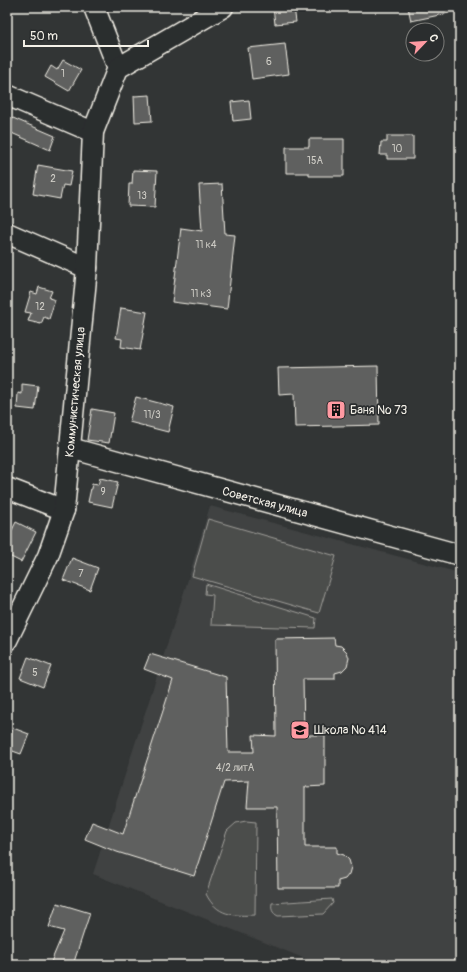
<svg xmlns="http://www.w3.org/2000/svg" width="467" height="972" viewBox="0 0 467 972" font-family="Pangolin,sans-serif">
	<rect width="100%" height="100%" fill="#323535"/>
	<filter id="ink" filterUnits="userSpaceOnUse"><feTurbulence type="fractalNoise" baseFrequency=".025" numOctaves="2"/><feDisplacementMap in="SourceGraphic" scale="8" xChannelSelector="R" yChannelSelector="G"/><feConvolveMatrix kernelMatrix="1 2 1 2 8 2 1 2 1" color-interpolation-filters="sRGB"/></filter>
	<g filter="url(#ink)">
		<path fill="#404242" d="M210,506L460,573V965H321L93,874L186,586Z"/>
		<g fill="#4b4d4c" stroke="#a09f9a">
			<path d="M208,519L336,556L319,613L192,576Z"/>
			<path d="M206,584L316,618L315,628L211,625L213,595L205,594Z"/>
			<path d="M246,821L256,822L255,915C233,916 217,916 206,894L227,831L236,823Z"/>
			<path d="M332,899L333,903L323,914L278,916C272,913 271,909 272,903Z"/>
		</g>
		<g fill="#5f605f" stroke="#f4f1e8">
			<path d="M273,7H294L296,22L275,24Z"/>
			<path d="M408,7H449V13L411,21Z"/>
			<path d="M285,44L289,74L252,79L248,48Z"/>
			<path d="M63,60L81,70L69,91L45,77L51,66L57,70Z"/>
			<path d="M150,95L152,121L135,122L134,96Z"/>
			<path d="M249,100L251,119L233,121L231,102Z"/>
			<path d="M13,118L55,136L50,150L7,131Z"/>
			<path d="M387,136H413V159H387V155H380L381,142H387Z"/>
			<path d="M309,139H344V176H309V173H286V147H309Z"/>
			<path d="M38,165L72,171L69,186L63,185L60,199L33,194Z"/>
			<path d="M133,170L157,171L155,207L128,206L129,184H132Z"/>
			<path d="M222,184L225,234L235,235L227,309L172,302L181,228L202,231L199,185Z"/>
			<path d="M39,287L52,291L49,298L55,300L49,319L44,317L41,324L28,321L31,313L25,312L31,292L37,294Z"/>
			<path d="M121,308L147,312L140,350L121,347L122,339L116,338Z"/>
			<path d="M378,366L379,425L295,427L294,394L279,395L278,368Z"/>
			<path d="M22,384L38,386L35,410L17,408L18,393L22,394Z"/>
			<path d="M136,397L174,407L168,432L129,422Z"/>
			<path d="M92,409L114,413L109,443L87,440Z"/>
			<path d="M100,478L118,482L112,507L88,502L92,484L98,485Z"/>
			<path d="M16,522L36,532L21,562L7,555V540Z"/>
			<path d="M72,558L98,568L90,590L63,580Z"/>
			<path d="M334,638L335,645L341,646L347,652L349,658L347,666L342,671L335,673V679H303L304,735H325V786L305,787V847H337V853L344,855L349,860L351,867L349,874L345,879L338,881V888H278L277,807H247L249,781L224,782L194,876L117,852L85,839L92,822L123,834L173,680L144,669L150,654L226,677L228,752H254L253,735L276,736L275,639Z"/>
			<path d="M28,657L51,666L43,687L20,678Z"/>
			<path d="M13,728L29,734L21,754L7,749Z"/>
			<path d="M57,903L90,913L73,965H58L51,962L64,931L49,927Z"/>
		</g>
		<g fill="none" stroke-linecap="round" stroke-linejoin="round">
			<defs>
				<g id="minor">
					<path d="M94,7L118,68"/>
					<path d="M7,95L93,132"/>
					<path d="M7,233L87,268"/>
					<path d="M70,448L460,555"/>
					<path d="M7,488L64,510"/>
					<path d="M7,640L48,556L64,510L87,268L93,132L118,68L223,7"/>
				</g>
			</defs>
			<use href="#minor" stroke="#f4f1e8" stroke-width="23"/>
			<use href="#minor" stroke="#2a2d2e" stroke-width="20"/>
		</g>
	</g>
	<defs>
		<symbol id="building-square" viewBox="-11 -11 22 22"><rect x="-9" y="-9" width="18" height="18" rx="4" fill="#ff9aa2" stroke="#2a2d2e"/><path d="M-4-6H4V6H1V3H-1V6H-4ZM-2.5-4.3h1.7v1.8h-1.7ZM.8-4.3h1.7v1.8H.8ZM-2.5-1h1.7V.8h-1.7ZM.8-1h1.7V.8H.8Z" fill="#111"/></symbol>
		<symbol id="school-square" viewBox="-11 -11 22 22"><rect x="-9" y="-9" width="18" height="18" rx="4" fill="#ff9aa2" stroke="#2a2d2e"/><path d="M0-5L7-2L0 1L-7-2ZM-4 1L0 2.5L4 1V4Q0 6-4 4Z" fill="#111"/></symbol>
	</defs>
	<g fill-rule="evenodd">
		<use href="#building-square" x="325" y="399" width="22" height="22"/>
		<use href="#school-square" x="289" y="719" width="22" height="22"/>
	</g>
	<g text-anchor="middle" stroke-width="3.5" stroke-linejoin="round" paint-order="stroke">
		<g font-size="10" fill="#cfcdc6">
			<text x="269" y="65">6</text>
			<text x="63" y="77">1</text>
			<text x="397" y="152">10</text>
			<text x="315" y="164">15А</text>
			<text x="53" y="182">2</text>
			<text x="142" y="199">13</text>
			<text x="206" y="248">11 к4</text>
			<text x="201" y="297">11 к3</text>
			<text x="40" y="310">12</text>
			<text x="152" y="418">11/3</text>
			<text x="103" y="495">9</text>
			<text x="81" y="577">7</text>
			<text x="35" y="676">5</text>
			<text x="235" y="771">4/2 литА</text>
		</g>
		<g font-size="12" fill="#f4f1e8" stroke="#2a2d2e">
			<text transform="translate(75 392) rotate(-85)" y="4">Коммунистическая улица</text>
			<text transform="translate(265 502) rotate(15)" y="4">Советская улица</text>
		</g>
		<g font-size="12" fill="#f4f1e8" stroke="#2a2d2e" text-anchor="start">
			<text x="350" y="414">Баня № 73</text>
			<text x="314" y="734">Школа № 414</text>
		</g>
	</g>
	<rect width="467" height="972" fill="none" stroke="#2a2d2e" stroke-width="24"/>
	<rect x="12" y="12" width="443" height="948" fill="none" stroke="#f4f1e8" stroke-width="1.5" filter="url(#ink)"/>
	<g transform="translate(425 42) rotate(65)"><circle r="19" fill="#2a2d2e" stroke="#7b7b78"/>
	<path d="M0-3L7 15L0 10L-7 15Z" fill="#ff9aa2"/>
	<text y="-6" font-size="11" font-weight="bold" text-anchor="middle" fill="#f4f1e8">С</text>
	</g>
	<path d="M24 40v6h124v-6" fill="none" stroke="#f4f1e8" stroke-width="2"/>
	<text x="30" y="40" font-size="12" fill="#f4f1e8" stroke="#2a2d2e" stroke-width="3" paint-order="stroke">50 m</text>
</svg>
